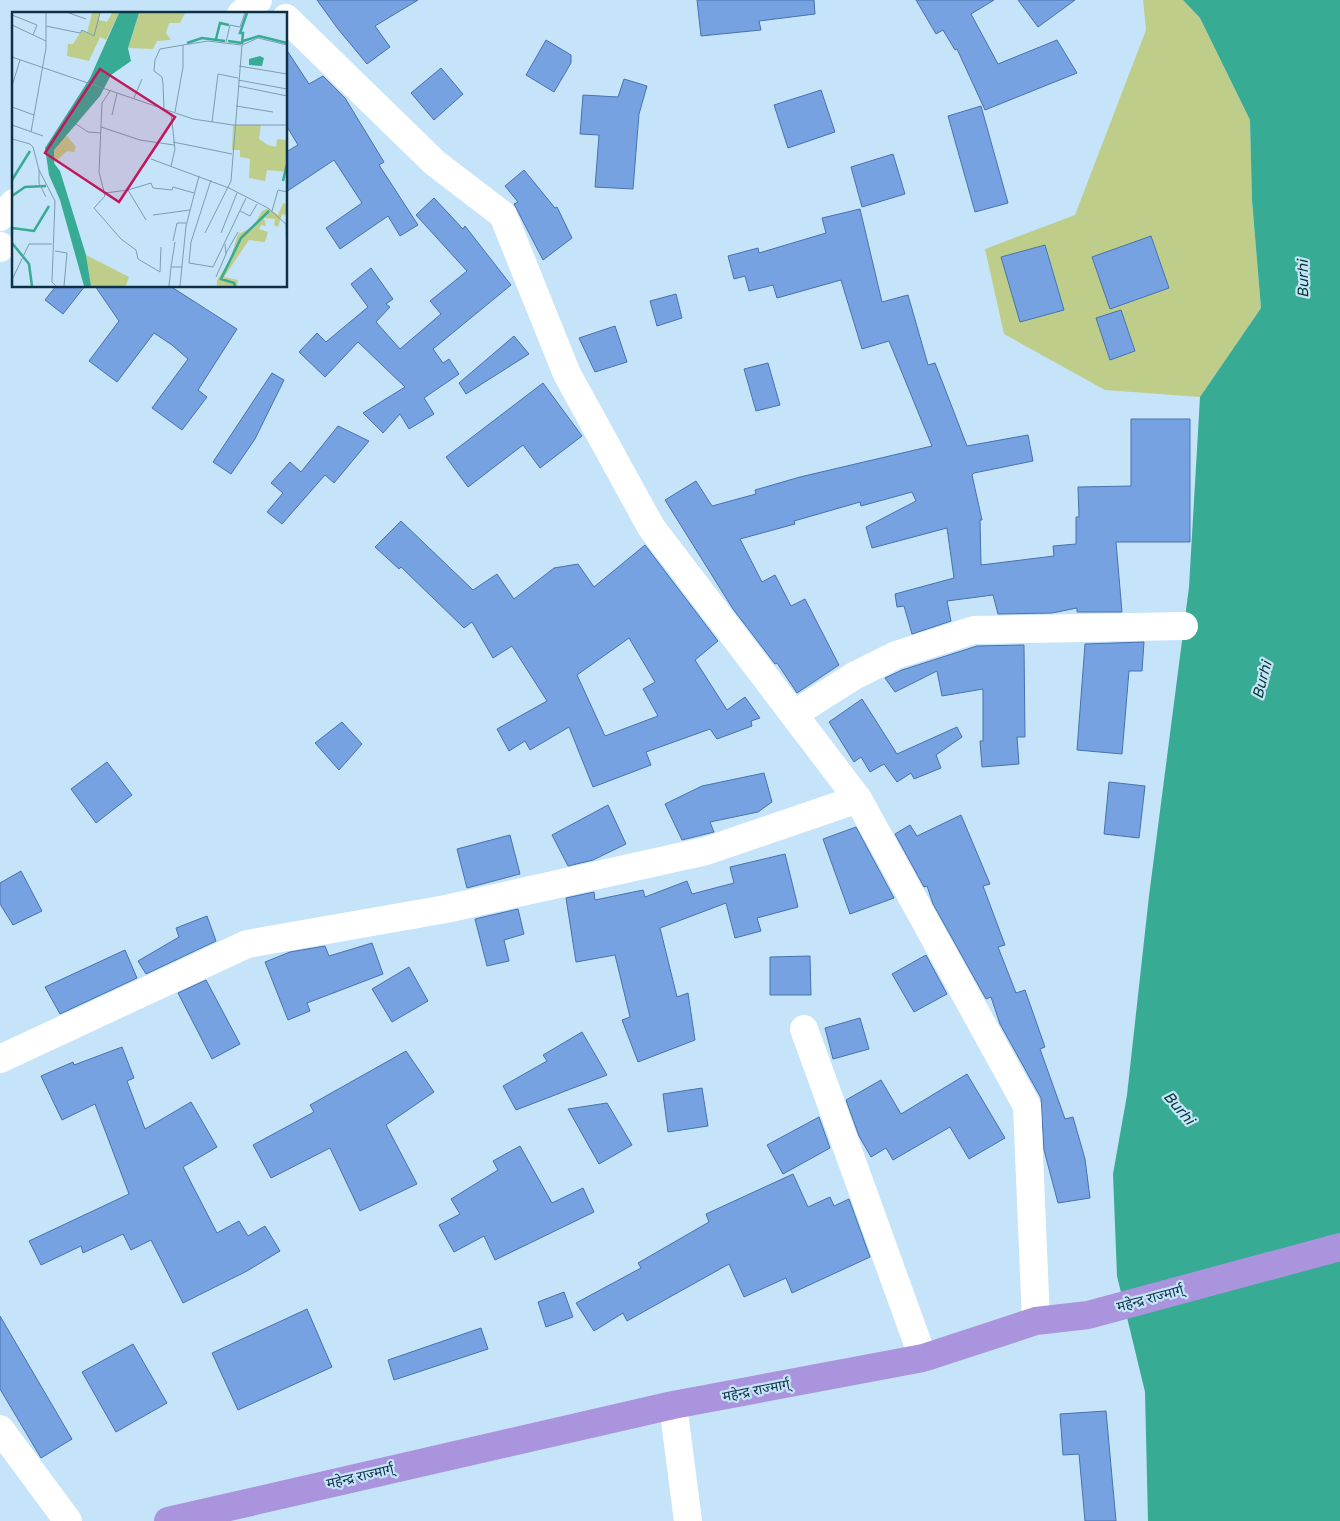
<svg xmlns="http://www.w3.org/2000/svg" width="1340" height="1521" viewBox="0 0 1340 1521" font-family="'Golos Text','Noto Sans Devanagari',sans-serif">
	<rect width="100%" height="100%" fill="#c6e4f9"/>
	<path fill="#bfcd8a" d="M1143,0H1183L1200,18L1250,120L1252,200L1261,308L1200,397L1105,390L1004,334L985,249L1075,215L1146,30Z"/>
	<path fill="#38ab95" d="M1183,0H1340V1521H1148L1145,1392L1117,1276L1113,1174L1127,1095L1149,896L1189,587L1200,397L1261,308L1252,200L1250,120L1200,18Z"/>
	<g fill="#76a2e2" stroke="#4772af" fill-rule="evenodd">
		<path d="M317,0H418L375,26L390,47L367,64L338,29Z"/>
		<path d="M697,0H814L815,14L759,21L761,30L701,36Z"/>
		<path d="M916,0H994L971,14L998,64L1057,40L1077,73L985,110L957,49L955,50L943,30L936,34Z"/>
		<path d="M1018,0H1075L1038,27Z"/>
		<path d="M546,40L571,55V63L554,92L526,75Z"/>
		<path d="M286,49L309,84L323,76L345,98L384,162L379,165L418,225L400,236L388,216L340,249L326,228L362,203L334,160L286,192V152L298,145L286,125Z"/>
		<path d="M441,68L463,94L434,120L411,93Z"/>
		<path d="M624,79L647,86L639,114L633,189L595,187L599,135L580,134L583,95L618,97Z"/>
		<path d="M821,90L835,132L788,148L774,105Z"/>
		<path d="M981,106L1008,203L975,212L948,116Z"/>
		<path d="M893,154L905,194L862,207L851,167Z"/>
		<path d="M524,170L555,208L557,207L572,238L543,260L514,204L518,202L505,186Z"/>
		<path d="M434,198L463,229L465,226L511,285L433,349L443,363L449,359L459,374L424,398L434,414L409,429L400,414L383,433L363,413L405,387L358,342L325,377L299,352L317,333L326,342L368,307L351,284L371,268L393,299L386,304L390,307L376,322L400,349L441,314L430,301L467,271L416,215Z"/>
		<path d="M860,209L882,302L908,295L928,365L935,363L967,446L1028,435L1033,461L974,473L972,475L982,520H980L981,565L1054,556L1053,546L1076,544V517H1079L1078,487L1131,486V419H1190V542H1116L1122,612H1077V608L1052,613L998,614L993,595L947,601L951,621L912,634L904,606L897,607L895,594L954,578L947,528L872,548L866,527L916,501L912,492L861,506L860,502L794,521L795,524L740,539L762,582L775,575L791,606L805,599L839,665L797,693L777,663L775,664L733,609L665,500L696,481L712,506L756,494L755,490L800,477L932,446L889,341L862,349L841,280L777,298L773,285L749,291L745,276L734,279L728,256L758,248L759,253L826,233L822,218Z"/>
		<path d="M1151,236L1169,288L1110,309L1092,257Z"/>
		<path d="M1045,245L1064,310L1020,322L1001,257Z"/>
		<path d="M56,286H85L63,314L45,300Z"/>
		<path d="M95,286H170L237,329L198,390L207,397L182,430L152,408L188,359L172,345L154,333L117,382L89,361L119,321Z"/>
		<path d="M676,294L682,318L657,326L650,301Z"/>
		<path d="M1121,310L1135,351L1110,360L1096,318Z"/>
		<path d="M615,326L627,362L595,372L579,338Z"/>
		<path d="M514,336L529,354L466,394L459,383Z"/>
		<path d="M768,363L780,405L756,411L744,369Z"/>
		<path d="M272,373L284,380L255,439L231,474L213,462Z"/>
		<path d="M543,383L582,436L540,468L523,445L468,487L446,457Z"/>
		<path d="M338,426L369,441L334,483L325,475L282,524L267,512L283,493L271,483L290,462L301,472Z"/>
		<path d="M401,521L473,590L497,574L514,599L554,568L578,564L594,587L645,545L718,641L695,660L727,710L745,697L760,718L751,721L752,726L717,739L710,729L646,752L651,765L593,787L569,727L530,750L525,741L509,751L497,729L547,701L512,646L493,658L472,622L464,628L401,567L399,569L375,547ZM629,638L655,682L643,689L658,716L605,736L577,675Z"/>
		<path d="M1144,642L1142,671H1129L1122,754L1077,750L1085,644Z"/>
		<path d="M1024,645L1025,737H1017L1019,764L982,767L980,741H983V689L942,696L937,671L895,692L885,678L902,670L977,646Z"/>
		<path d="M862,699L897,754L957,727L962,737L936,755L941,768L914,779L911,773L897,782L884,764L870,772L861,757L854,762L829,722Z"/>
		<path d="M342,722L362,744L339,770L315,743Z"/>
		<path d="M107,762L132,795L96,823L71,789Z"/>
		<path d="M764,773L772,802L758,812L710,822L714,832L682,840L665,804L702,786Z"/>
		<path d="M1109,782L1145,786L1139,838L1104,834Z"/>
		<path d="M608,805L626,844L593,860L568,866L552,835Z"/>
		<path d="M961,815L990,884L983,886L1005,945L998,947L1016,993L1025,990L1045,1047L1040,1049L1065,1119L1073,1117L1085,1159L1090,1198L1058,1203L1044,1150L1041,1098L1000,1024L991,997L986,999L933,904L927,886L924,887L895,834L910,825L917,836Z"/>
		<path d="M856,827L894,898L850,914L823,839Z"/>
		<path d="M510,835L520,874L467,888L457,849Z"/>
		<path d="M785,854L798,907L757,918L761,931L735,938L726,903L660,928L677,997L688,993L695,1040L638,1062L622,1020L630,1017L615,955L576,962L566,898L594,892L595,900L643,890L645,897L687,881L692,894L734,883L730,867Z"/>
		<path d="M21,871L42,911L13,925L0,904V883Z"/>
		<path d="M518,909L524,934L504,940L509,961L487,966L475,919Z"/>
		<path d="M207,916L216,941L146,974L138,961L179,937L176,928Z"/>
		<path d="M372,943L383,974L307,1003L310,1011L288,1020L265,962L290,952L325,946L329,956Z"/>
		<path d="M125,950L137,978L60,1014L45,987Z"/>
		<path d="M926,955L947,994L914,1012L892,974Z"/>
		<path d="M810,956L811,995H770V957Z"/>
		<path d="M409,967L428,1001L392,1022L372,989Z"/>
		<path d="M206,980L240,1044L212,1059L178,993Z"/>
		<path d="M860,1018L869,1049L833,1059L825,1028Z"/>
		<path d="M582,1032L607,1075L516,1110L503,1086L547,1061L543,1055Z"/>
		<path d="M122,1047L134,1078L127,1081L145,1129L191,1102L217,1147L183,1167L217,1233L239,1221L248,1236L265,1226L280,1251L247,1271L183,1303L151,1240L131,1250L123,1234L83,1253L81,1246L41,1265L29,1241L129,1194L95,1104L62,1120L41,1076L73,1062L74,1065Z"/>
		<path d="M406,1051L434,1092L386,1125L417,1184L360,1211L330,1148L271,1178L253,1145L314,1112L310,1105Z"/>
		<path d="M967,1074L1005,1138L969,1159L950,1127L893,1160L886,1148L871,1157L859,1136L846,1100L881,1080L901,1114Z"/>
		<path d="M702,1088L708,1126L668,1132L663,1094Z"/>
		<path d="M607,1103L632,1145L599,1164L568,1109Z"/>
		<path d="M819,1117L830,1148L783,1174L767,1145Z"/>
		<path d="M520,1146L552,1203L583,1188L594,1212L495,1260L484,1236L454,1252L439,1225L460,1214L451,1199L498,1170L493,1161Z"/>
		<path d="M793,1174L808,1207L830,1197L834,1206L849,1199L870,1257L792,1293L786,1278L744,1297L729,1264L627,1321L623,1313L594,1331L576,1303L641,1268L638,1263L709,1222L706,1214Z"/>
		<path d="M564,1292L573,1317L546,1327L538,1302Z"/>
		<path d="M307,1309L332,1367L238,1410L212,1353Z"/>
		<path d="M0,1316L72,1439L41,1458L0,1389Z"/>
		<path d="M481,1328L488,1349L394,1380L388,1360Z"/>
		<path d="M133,1344L167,1403L116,1432L82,1372Z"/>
		<path d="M1106,1411L1116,1521H1085L1079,1454L1063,1455L1060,1414Z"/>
	</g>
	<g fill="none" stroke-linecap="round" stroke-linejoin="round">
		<g stroke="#fff" stroke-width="28">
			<path d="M241,14L258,0"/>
			<path d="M286,18L435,163L503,215L567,374L651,527L858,799L1027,1106L1036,1321"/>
			<path d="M0,217L14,203"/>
			<path d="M0,246V248"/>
			<path d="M794,714L854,676L896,655L974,630L1184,626"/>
			<path d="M804,1029L923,1358"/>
			<path d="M0,1059L247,944L446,909L706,851L858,799"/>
			<path d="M673,1405L688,1521"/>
			<path d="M0,1429L68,1521"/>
		</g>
		<path stroke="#aa94dd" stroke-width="28" d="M168,1521L673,1405L923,1358L1036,1321L1088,1315L1340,1247"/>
	</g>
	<g text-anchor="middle" stroke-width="4.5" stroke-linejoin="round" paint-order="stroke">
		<g font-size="14" fill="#0d3044" stroke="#c6e4f9">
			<text transform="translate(1150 1298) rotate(-15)" y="5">महेन्द्र राज्मार्ग्</text>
			<text transform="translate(756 1390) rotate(-11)" y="5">महेन्द्र राज्मार्ग्</text>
			<text transform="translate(360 1476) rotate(-13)" y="5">महेन्द्र राज्मार्ग्</text>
		</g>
		<g font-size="15" font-style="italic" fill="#00342b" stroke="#c6e4f9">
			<text transform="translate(1303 279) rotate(-91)" y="5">Burhi</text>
			<text transform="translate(1262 680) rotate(-75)" y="5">Burhi</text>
			<text transform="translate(1179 1108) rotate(49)" y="5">Burhi</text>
		</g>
	</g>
	<g transform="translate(12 12)">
		<rect width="275" height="275" fill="#c6e4f9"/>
		<path d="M80,1H87V8L95,10L100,1H107L94,28L88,25L77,49L55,44L56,32H61L70,18L75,21ZM127,1H173L168,11H157L154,21L159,28L145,29L141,37L116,36ZM221,113H249L247,127L256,133L264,135L265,127L275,128V160L255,158L253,169L237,166L238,147L228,145V138H220ZM55,124L64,135L62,140L55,139L42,151V138L48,127ZM271,191L275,192V204L270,202L266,215L262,213L263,207L252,206L254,214L249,213L247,217L256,220L253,230L237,228L212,265L226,268L225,274H205V268L218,248L226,222L241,215L250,199L256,196L266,203ZM74,243L117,265L114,274H79Z" fill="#bfcd8a"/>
		<path d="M107,1H127L116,36L119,49L99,63L88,84L42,138V151L48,159L74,243L79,274H72L48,188L37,163L33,136L78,66ZM248,44L252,46L250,54L237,53V47Z" fill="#38ab95"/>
		<path fill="none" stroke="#38ab95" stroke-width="2.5" d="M204,27L208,11L217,13M216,29L230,31L231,21H228L235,1M231,29L247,24L275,31M175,31L190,26L213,29M0,168L18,139M271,169L275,152M0,184L13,175L34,174M0,216L22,219L37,194M0,231L17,252L20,274M223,274L222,271L209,267L229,226L257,199"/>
		<path fill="none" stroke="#7c9cb1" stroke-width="1" d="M57,1L74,7M0,3L25,13L21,23M0,13L34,29M34,14L68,21L70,18L82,24L88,1M214,30L218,13L228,15L233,1M0,45L181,107L221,113H275M227,54L275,62M226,68L275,77M0,74L8,48M226,74L275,84M98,79L90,91L87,160L93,184L82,196L109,227L124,238L126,247L148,260L149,235M122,86L130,67M224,94L261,100M0,95L22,103M152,97L151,72L150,65L142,59L143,48L148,37L171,33M163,100L171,55V33L196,29L229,33M159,101L163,137L159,154M100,103L105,81M200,110L206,62L226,66M64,112L76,120L89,121M0,113L31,124M89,115L128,128L162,133M19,120L34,36V1M0,127L18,132L21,135L27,158L43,189L40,270L44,274M161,130L220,142M139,147L217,176L256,196L275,213M27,158V171L34,185M199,168L179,230L177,251L201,255L234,186M116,178L139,171L141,176L160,178L161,175L182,181M93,181L116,178L134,208M228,199L238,204L245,192M260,199L266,178L275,180M141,203L178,198M274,212L275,250M193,221L219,169L230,33L246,26L275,33M209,221L225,181M161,229L165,211H174M43,239L55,241L52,274M214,241L226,220M159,255L163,230M204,265L214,242L213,232M0,268L17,232H40M157,274L159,255H170M168,274L174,214L187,164"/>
		<path fill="#c2185b" fill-opacity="0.15" stroke="#c2185b" stroke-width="2.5" d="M88,57L163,105L107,190L33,141Z"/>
		<rect width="275" height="275" fill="none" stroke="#0d3044" stroke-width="2.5"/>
	</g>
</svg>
